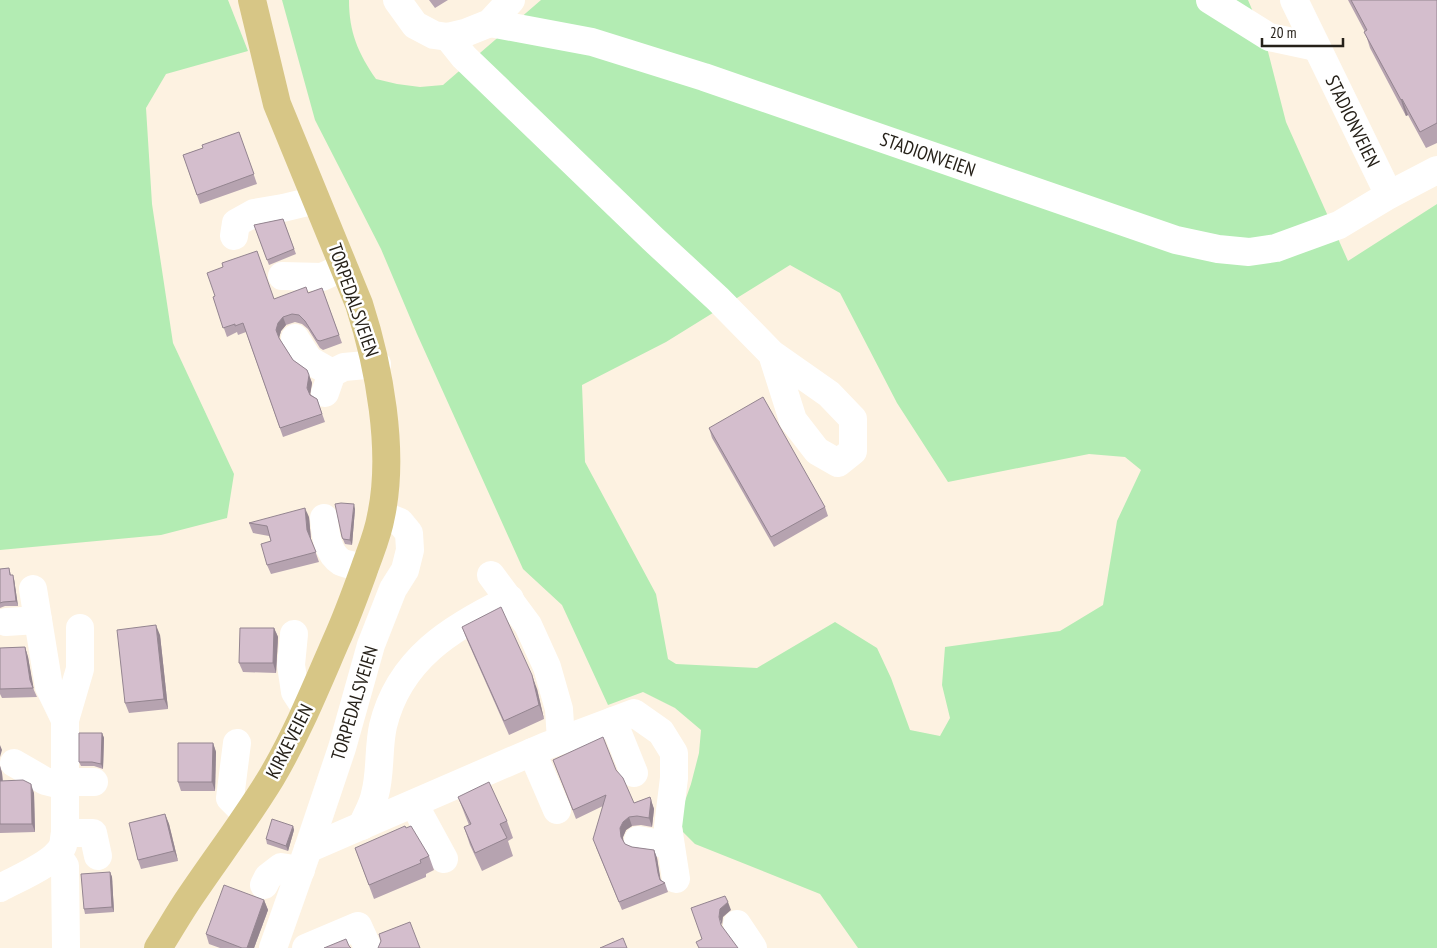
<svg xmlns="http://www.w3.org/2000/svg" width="1437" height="948" viewBox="0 0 1437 948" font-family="'PT Sans Narrow',sans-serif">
	<rect width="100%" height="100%" fill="#fdf2e1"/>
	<g fill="#b3ecb3" fill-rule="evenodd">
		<path d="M0,0H228L248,51L166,74L146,108L152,204L173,343L234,474L227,518L161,535L0,550Z"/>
		<path d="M282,0H349C349,32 358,53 376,79L397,84L420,87L443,85L541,0H1248L1265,40L1286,122L1348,261L1437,204V948H858L820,894L695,844L683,832L680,815L691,784L699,753L701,730L675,708L643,692L608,705L562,605L523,569L417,334L381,249L315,120ZM790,265L840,293L897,403L948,482L1089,454L1125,457L1141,470L1117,521L1103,605L1060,631L945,647L942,685L950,718L940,736L910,730L891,678L877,648L835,622L757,668L676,664L668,659L656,594L585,462L582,385L666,342Z"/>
	</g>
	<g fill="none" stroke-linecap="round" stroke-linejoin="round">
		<g stroke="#fff" stroke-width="28">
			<path d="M397,0L415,25L434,35L448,37L465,33L490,23L511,0"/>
			<path d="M1210,0L1269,37L1316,47"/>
			<path d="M1294,0L1389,195"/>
			<path d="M490,23L592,42L704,77L1176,240L1218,249L1249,252L1276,248L1339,225L1389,195L1437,170"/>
			<path d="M448,37L464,57L653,239L718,299L772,354L829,394L853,419V451L838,463L817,451L793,420L772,354"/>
			<path d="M234,236L236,223L254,213L283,208L316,200"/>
			<path d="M282,276L322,277L344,267"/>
			<path d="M295,338L309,360L332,373"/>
			<path d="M325,393L332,373L344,367L377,364"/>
			<path d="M324,518C325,533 327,553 341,562C348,565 358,566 365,568"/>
			<path d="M491,575L528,625L547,667L559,709L561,740"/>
			<path d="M33,589L49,687L65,720"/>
			<path d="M6,622L38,620"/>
			<path d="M294,634L291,665L295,692L306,709"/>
			<path d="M613,721L634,773"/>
			<path d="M237,743L230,798L247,815"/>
			<path d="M532,752L557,810"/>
			<path d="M14,763L45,781L65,786"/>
			<path d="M65,782H94"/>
			<path d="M414,804L444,859"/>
			<path d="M362,826C366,816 373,805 375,794C381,772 378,748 383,726C399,659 452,627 510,599"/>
			<path d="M65,833H93L98,856"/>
			<path d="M638,840L656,843L669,840"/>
			<path d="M308,849L546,746L634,713L661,732L674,753V778L668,827L676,879"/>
			<path d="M57,854L65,866L66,948"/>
			<path d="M264,885L268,877L281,867L301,870"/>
			<path d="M0,888C16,879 57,863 63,845C64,841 64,837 65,833V720L80,669V628"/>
			<path d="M737,924L753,948"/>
			<path d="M273,948L308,849L342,748L371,645L393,589L405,570L410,550L409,533L400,522L382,515"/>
			<path d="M306,948L358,926L368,948"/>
		</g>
		<path stroke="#d7c686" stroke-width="28" d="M158,948C169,931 179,913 190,897C217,857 246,819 271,778C297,734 316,687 336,641C347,617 356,592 365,567C371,550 378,534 381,516C395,451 379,366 359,304L277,104L252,0"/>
	</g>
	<g fill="#b6a3b0">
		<path d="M429,0H448L435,8Z"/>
		<path d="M1348,0H1437V143L1426,148L1408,115L1406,116L1370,48L1365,32Z"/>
		<path d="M239,132L257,184L200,204L183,155L203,148Z"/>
		<path d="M283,219L296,254L269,265L254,225Z"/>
		<path d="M322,288L342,343L323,350L320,348L308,329L302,324L295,322L286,325L281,331L279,338L293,360L307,370L312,383L310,394L317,399L325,422L283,437L246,332L238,335L237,332L227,337L213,297L215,296L274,299L308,293Z"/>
		<path d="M709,428L825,507L828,516L774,547L712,438Z"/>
		<path d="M355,509L352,545L345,544L342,537Z"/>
		<path d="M309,517L311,539L319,562L271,574L267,565L271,541L269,536L253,533L249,523Z"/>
		<path d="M9,568L11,575L14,579L18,606H5L0,608V569Z"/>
		<path d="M462,627L537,689L544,719L509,735L467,640Z"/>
		<path d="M274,628L278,637L276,673L243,672L239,663Z"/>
		<path d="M160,635L168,709L129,713L125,703Z"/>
		<path d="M25,647L28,657L33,688L37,697L2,698L0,694V648Z"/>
		<path d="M102,733L104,738L103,769L94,766H81L79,762Z"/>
		<path d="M213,743L216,752L215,791H181L178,782Z"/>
		<path d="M553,760L616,770L634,803L650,797L654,809L652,827L641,825L632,826L626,830L623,837V841L625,844L632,847L654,850L657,858L660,879L665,883L668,892L622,910L596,847L603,806L576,819Z"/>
		<path d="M0,766L2,773L3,781L34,793L35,832L0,833Z"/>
		<path d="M458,797L507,821L513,838L508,841L513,856L482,871L470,845L464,827L469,825L465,815Z"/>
		<path d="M165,814L169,824L178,861L141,869L138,860Z"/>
		<path d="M293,826L294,830L288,851L267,844L266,839Z"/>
		<path d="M406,828L429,856L434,870L426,874V877L374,899L355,848Z"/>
		<path d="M110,872L112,877L114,912L85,914L84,909Z"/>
		<path d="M264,900L268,910L254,948H220L209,944L206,934Z"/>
	</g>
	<g fill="#948590">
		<path d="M1402,99L1408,115L1406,116L1401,100Z"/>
		<path d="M283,317L286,325L281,331L279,338L282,346L276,330L278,323Z"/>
		<path d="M309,375L312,383L310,396L307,388Z"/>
		<path d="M354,504L355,509L352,545L350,540Z"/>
		<path d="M305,508L309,517L311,540L307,530Z"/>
		<path d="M13,575L14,579L18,606L16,601Z"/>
		<path d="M156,625L160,635L168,709L164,699Z"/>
		<path d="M274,628L278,637L276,673L273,663Z"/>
		<path d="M25,647L28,657L34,690L30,680Z"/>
		<path d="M532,675L537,689L544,719L539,705Z"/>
		<path d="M102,733L104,738L103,769L101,764Z"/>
		<path d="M213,743L216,752L215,791L212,782Z"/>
		<path d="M0,745L2,750L0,757Z"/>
		<path d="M0,766L2,773L3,789L0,781Z"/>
		<path d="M31,784L34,793L35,832L32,824Z"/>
		<path d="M651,800L654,809L652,827L649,818Z"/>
		<path d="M165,814L169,824L178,861L174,851Z"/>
		<path d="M629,817L632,826L626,830L623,837L624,846L621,837L620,828L623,822Z"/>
		<path d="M293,826L294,830L288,851L286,846Z"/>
		<path d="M654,850L657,858L661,882L658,873Z"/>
		<path d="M110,872L112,877L114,912L112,907Z"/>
		<path d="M264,900L268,910L254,948H247Z"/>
		<path d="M728,902L731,910L723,917L722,925L719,917L720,909Z"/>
	</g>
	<g fill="#d4becd" stroke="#948590">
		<path d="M1351,0H1437V123L1420,132L1402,99L1401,100L1364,32L1367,30Z"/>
		<path d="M239,132L254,174L197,195L183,155L203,148L202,145Z"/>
		<path d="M283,219L294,249L267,260L254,225Z"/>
		<path d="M257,251L274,299L306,287L308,293L322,288L339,335L320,341L317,340L305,321L299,315L292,314L283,317L278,323L276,330L279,338L293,360L307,370L309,375L307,388L310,395L317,399L322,414L280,428L243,323L235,326V324L223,328L213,297L215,296L207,273L223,267L222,263Z"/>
		<path d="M763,397L825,507L771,537L709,428Z"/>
		<path d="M341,503L354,504L350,540L343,539L342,537L335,504Z"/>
		<path d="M305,508L307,530L316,552L267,565L261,544L271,541L267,526L249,523Z"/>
		<path d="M9,568L10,575H13L16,601L3,602L0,603V569Z"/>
		<path d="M501,607L532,675L539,705L504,721L462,627Z"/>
		<path d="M156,625L164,699L125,703L117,630Z"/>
		<path d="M240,628H274L273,663H239Z"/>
		<path d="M25,647L30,680L33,688L0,689V648Z"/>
		<path d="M79,733H102L101,764L92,762H79Z"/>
		<path d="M603,737L616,770L623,778L634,803L650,797L651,800L649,818L637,816L629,817L623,822L620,828L621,837L625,844L632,847L654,850L658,873L660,880L665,883L619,902L593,839L606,795L573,810L553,760Z"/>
		<path d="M178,743H213L212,782H178Z"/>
		<path d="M23,780L31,784L32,824H0V781Z"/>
		<path d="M489,782L507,821L500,824L507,838L475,853L464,827L471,824L458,797Z"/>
		<path d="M165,814L174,851L138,860L129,823Z"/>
		<path d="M272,819L293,826L286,846L266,839Z"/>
		<path d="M405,826L406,828L411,826L429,856L420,860L421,863L369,885L355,848Z"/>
		<path d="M110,872L112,907L84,909L81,874Z"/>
		<path d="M224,885L264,900L247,948H242L206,934Z"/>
		<path d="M725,896L728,902L720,909L719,917L721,925L738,948H699L696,942L702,939L691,908Z"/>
		<path d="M410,922L420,948H378L381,941L379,934Z"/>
		<path d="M623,938L627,948H600Z"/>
		<path d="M346,939L349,946L351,948H324Z"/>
	</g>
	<g text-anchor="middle" stroke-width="5" stroke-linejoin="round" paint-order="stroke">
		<g font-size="19" fill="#262119" stroke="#fff">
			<text transform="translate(1353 121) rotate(64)" y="7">STADIONVEIEN</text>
			<text transform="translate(928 154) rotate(19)" y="7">STADIONVEIEN</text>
			<text transform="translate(354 300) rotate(71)" y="7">TORPEDALSVEIEN</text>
			<text transform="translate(354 703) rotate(-73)" y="7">TORPEDALSVEIEN</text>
			<text transform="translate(289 741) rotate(-63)" y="7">KIRKEVEIEN</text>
		</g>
	</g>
	<path d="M1262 38v8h81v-8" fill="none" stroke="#262119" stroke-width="2.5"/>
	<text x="1270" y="38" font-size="15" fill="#262119" stroke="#ffffff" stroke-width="4" paint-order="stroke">20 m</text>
</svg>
